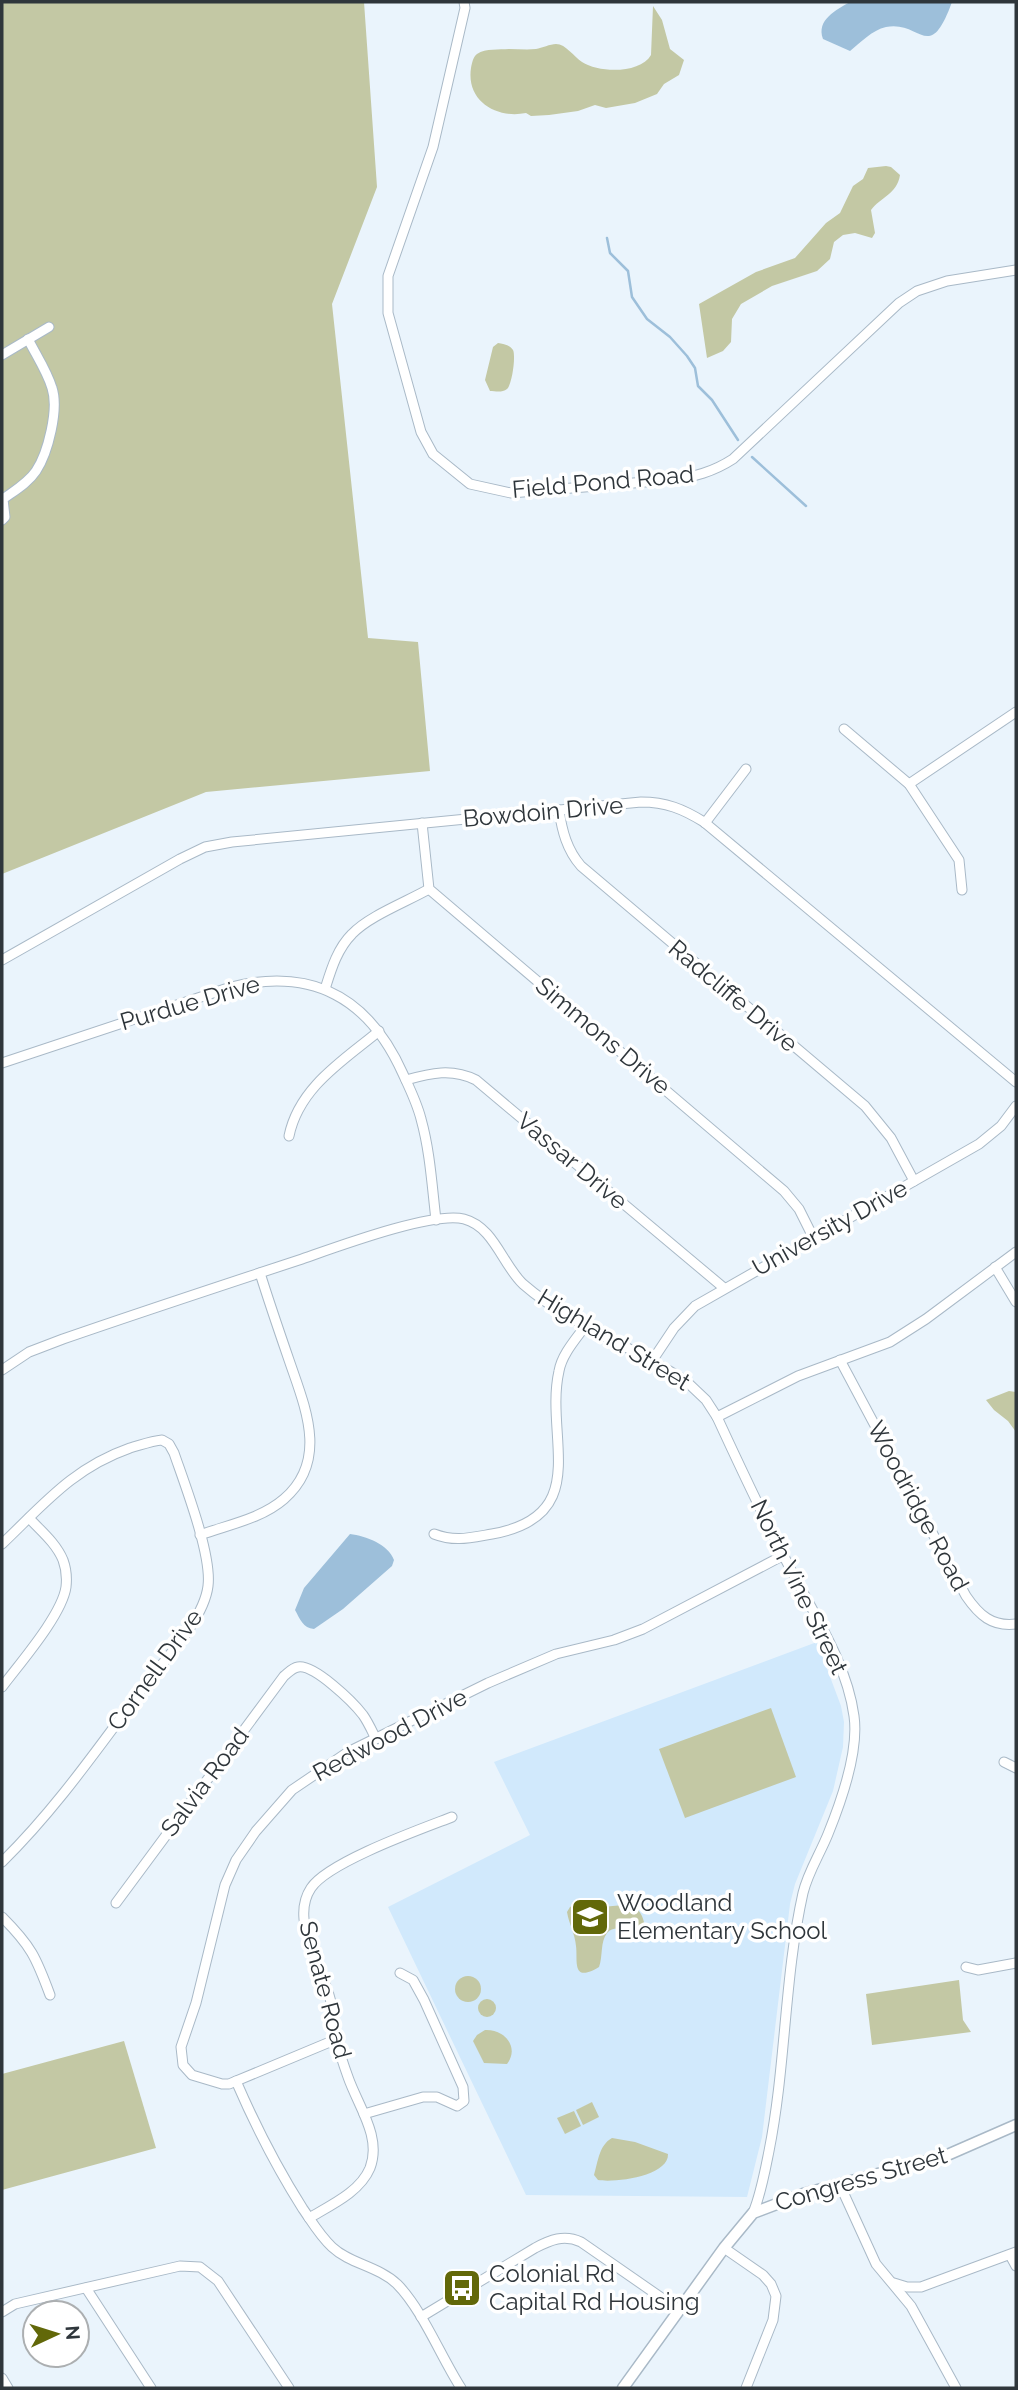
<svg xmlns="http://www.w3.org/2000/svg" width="1018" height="2390" viewBox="0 0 1018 2390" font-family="Raleway,sans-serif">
	<rect width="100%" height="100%" fill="#eaf4fc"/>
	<path fill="#d1e9fc" d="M817,1642L841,1706L844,1722L843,1747L833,1791L795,1884L790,1904L762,2137L747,2197L526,2195L388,1907L530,1835L494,1762Z"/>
	<g fill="#c3c8a4">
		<path d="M2,2H364L377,187L332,304L368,638L418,642L430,771L206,792L2,874Z"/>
		<path d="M653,6L662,20L670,49L684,60L679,75L664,84L657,94L635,103L606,108L595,105L578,111L549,115L531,116L526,113C496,119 466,101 471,68C472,63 473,57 477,54C486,48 499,50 509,49C518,49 527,50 536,49C542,48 550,44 556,44C566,44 574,57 582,62C599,73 640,74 651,55Z"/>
		<path d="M886,166L891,167L900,175C897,194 881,197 871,210L875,233L872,238L855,233L843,235L834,242L830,259L817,271L772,286L741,304L732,319L731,342L723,351L707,358L699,304L756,272L795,258L826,223L840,213L853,186L863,179L868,168Z"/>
		<path d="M498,343C503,344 510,345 513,350C516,356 512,385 507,389C502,393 495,391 490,391L485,380L493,347Z"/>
		<path d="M1009,1391L1016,1392V1432L1008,1421L994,1410L986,1400Z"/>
		<path d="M771,1708L796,1777L685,1818L659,1749Z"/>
		<path d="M582,1901C586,1903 589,1905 593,1906C612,1911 637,1894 644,1922C635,1939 617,1921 607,1933C600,1942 603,1957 599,1967C571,1984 578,1960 576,1946C575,1934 569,1924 567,1912L570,1907Z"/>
		<circle cx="468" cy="1989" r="13"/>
		<path d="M959,1980L963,2020L971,2032L872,2045L866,1994Z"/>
		<circle cx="487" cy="2008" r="9"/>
		<path d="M485,2030C504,2029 520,2047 507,2064L484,2063L473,2041L477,2035Z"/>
		<path d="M124,2041L156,2148L2,2190V2074Z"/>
		<path d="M592,2102L599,2117L583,2125L576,2110Z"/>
		<path d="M574,2111L581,2126L565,2134L557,2118Z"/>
		<path d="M612,2138L635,2142L668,2154C669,2176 615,2183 598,2180L594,2175C598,2162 599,2145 612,2138Z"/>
	</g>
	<g fill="#9dbfda">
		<path d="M850,2H952C929,65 921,20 886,27C872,30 860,43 850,51L823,39C816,20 836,10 850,2Z"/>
		<path d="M350,1534C366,1536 388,1544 394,1560L392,1566L343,1609L314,1629C303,1628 300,1619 295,1610L304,1588Z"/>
	</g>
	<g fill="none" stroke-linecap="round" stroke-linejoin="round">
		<g stroke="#9dbfda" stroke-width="2.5">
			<path d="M607,238L610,253L628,271L632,297L647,319L670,337L687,356L695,368L698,386L712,400L738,440"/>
			<path d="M752,457L806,506"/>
		</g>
		<defs>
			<g id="minor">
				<path d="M464,2L465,8L433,147L388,276V313L421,432L433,454L470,484L511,493L670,480C694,477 713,472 733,459L899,303L917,291L947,281L1016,270"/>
				<path d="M2,355L49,327"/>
				<path d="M2,520L5,517L3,499C14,491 28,483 36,471C48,453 59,409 52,388C47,371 36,355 28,339"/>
				<path d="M844,729L909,784L959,860L962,890"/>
				<path d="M909,784L1016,712"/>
				<path d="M559,810C562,831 567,850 581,866L865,1106L891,1138L914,1181"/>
				<path d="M422,823L429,889L784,1191L799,1209L813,1237"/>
				<path d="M705,823L746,769"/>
				<path d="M2,960L180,859L205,847L232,842L641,802C666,802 683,809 704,822L1016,1082"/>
				<path d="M325,989C331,970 337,949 352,934C369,916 406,902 429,889"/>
				<path d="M2,1063L231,987C313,967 369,998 403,1074C410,1089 417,1103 421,1119C430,1151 432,1186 436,1220"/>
				<path d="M406,1080C431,1073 452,1068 476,1080L724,1288"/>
				<path d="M289,1136C299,1087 344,1060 379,1031"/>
				<path d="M995,1267L1016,1302"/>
				<path d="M840,1360L966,1596C979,1615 992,1627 1016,1624"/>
				<path d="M652,1361L674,1328L695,1306L979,1144L1001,1126L1016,1106"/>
				<path d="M2,1370L29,1352L63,1339C141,1312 220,1286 299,1260C334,1248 432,1211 464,1219C494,1227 502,1264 523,1284C571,1326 635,1347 687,1382L706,1400L717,1417L798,1376L890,1342L926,1319L1016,1252"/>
				<path d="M717,1417C741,1469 765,1520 791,1570C815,1616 847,1664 854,1716C859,1751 841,1802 828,1834C820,1854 808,1872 803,1893C784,1978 786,2066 769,2151C765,2171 761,2194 753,2213"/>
				<path d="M434,1534C455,1542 469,1538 492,1534C594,1516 544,1437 559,1371C562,1354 576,1339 586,1325"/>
				<path d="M200,1535C227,1525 261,1519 284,1499C329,1460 305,1407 289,1360C279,1331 269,1302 260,1273"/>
				<path d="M2,1544C44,1504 73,1468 130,1448C141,1445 151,1441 162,1440L169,1444L174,1453C185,1485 212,1555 208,1586C204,1619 166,1658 146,1684C100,1745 57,1808 2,1862"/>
				<path d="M2,1687C20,1663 62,1615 66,1587C67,1578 66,1568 63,1560C56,1543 41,1531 29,1518"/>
				<path d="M1004,1762L1016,1768"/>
				<path d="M116,1903L284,1676C288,1673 292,1668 298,1667C314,1664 353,1702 363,1715C368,1722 372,1731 376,1739"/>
				<path d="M2,1917C31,1946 36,1957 50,1995"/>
				<path d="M966,1967L978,1970L1016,1963"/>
				<path d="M337,2039L229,2084H222L192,2075L183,2065L181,2047L196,2003L225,1885L236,1860L256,1831L292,1790L348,1752L488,1683L556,1654L614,1640L643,1629L784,1555"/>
				<path d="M236,2081C255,2125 277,2168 303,2209C312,2222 320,2236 332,2247C350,2264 378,2266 397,2284C422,2309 441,2357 461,2388"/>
				<path d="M364,2114L423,2097H437L457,2106L464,2101L463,2087L424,2000L413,1980L400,1973"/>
				<path d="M839,2183L876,2264L911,2306L956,2388"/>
				<path d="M309,2218C331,2205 360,2192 370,2168C382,2137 358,2106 348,2077C344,2066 340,2054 337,2042C334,2026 334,2010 329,1995C321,1970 308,1945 304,1919C303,1908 305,1897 311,1888C328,1862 421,1829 452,1817"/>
				<path d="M724,2248L763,2275L771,2284L776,2296L773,2320L746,2388"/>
				<path d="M1010,2255L1016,2266"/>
				<path d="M894,2283L907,2287H921L1016,2252"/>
				<path d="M86,2288L151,2388"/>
				<path d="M2,2312L15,2304L180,2266L200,2267L218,2281L289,2388"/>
				<path d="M421,2317L535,2248C550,2240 564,2234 581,2242L679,2310"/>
				<path d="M2,2378L8,2388"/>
			</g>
			<path id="major" d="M623,2388L724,2248L753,2213L803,2194L945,2156L1016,2125"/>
		</defs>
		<use href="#minor" stroke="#a9b9c7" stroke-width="11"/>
		<use href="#major" stroke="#a9b9c7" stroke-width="13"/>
		<use href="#minor" stroke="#fff" stroke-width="9"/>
		<use href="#major" stroke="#fff" stroke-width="10"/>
	</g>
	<defs>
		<symbol id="school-square" viewBox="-11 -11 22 22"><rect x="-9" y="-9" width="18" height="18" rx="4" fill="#626809" stroke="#fff"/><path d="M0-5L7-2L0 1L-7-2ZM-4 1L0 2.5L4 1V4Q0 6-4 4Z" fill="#fff"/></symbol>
		<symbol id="bus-square" viewBox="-11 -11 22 22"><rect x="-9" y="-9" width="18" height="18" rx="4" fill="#626809" stroke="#fff"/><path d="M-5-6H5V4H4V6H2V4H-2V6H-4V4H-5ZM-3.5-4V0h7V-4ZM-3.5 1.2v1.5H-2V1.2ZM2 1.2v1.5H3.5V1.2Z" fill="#fff"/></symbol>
	</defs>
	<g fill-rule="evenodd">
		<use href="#school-square" x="568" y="1895" width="44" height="44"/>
		<use href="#bus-square" x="440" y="2266" width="44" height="44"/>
	</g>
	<g text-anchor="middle" stroke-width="7" stroke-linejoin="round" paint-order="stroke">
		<g font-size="24" fill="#2f363b" stroke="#fff">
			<text transform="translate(603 482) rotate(-5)" y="8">Field Pond Road</text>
			<text transform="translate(543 812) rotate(-5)" y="8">Bowdoin Drive</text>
			<text transform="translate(733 996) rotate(40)" y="8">Radcliffe Drive</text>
			<text transform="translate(190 1003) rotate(-16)" y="8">Purdue Drive</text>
			<text transform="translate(603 1036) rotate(40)" y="8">Simmons Drive</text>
			<text transform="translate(572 1161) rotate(40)" y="8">Vassar Drive</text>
			<text transform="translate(830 1228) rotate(-29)" y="8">University Drive</text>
			<text transform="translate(614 1340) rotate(31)" y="8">Highland Street</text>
			<text transform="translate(918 1506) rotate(62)" y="8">Woodridge Road</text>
			<text transform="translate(799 1587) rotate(64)" y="8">North Vine Street</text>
			<text transform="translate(155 1670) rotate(-54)" y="8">Cornell Drive</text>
			<text transform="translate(390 1735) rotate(-28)" y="8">Redwood Drive</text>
			<text transform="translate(205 1782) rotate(-53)" y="8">Salvia Road</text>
			<text transform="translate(325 1990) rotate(75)" y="8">Senate Road</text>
			<text transform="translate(861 2179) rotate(-16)" y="8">Congress Street</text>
		</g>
		<g font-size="24" fill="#2f363b" stroke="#fff" text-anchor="start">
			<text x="617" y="1911">Woodland<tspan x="617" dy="28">Elementary School</tspan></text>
			<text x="489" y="2282">Colonial Rd<tspan x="489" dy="28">Capital Rd Housing</tspan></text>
		</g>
	</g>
	<rect width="1018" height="2390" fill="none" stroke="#2f363b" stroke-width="7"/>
	<g transform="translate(56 2334) rotate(86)"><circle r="33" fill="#ffffff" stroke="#acafb1" stroke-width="2"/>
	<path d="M0-5L12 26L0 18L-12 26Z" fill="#626809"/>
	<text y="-10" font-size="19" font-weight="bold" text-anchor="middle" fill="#2f363b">N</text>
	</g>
</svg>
